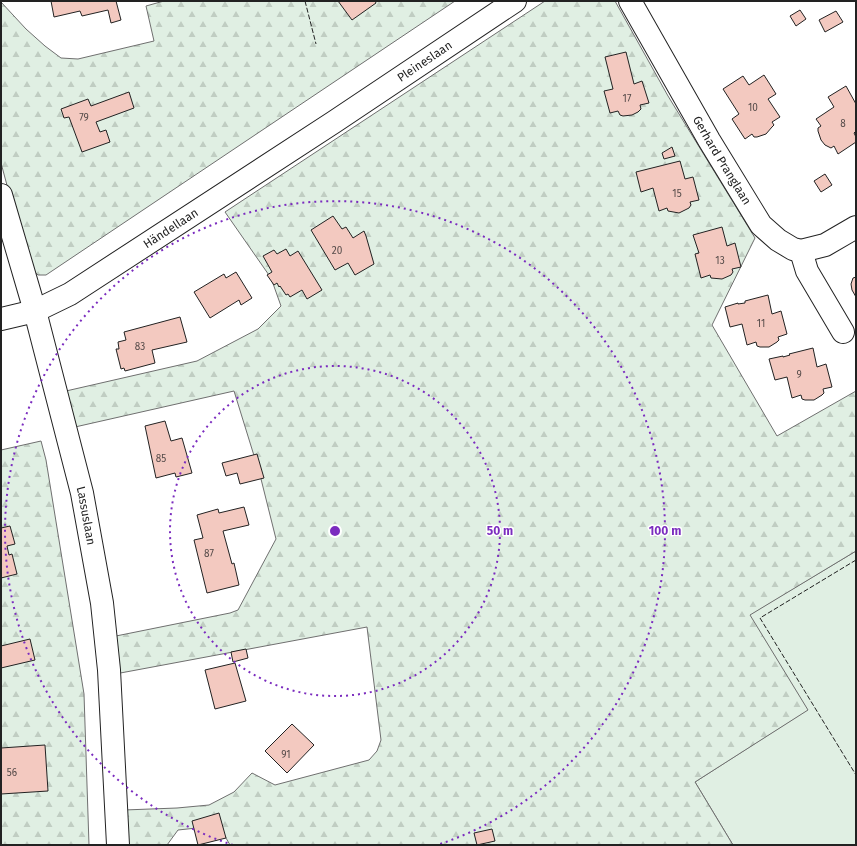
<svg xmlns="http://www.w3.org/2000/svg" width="857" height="846" viewBox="0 0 857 846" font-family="'Fira Sans',sans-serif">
	<defs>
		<pattern id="forest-firs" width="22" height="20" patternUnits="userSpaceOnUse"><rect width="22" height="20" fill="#e0efe3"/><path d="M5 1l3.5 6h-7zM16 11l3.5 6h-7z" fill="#c0cdc2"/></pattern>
	</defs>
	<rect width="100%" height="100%" fill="#fff"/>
	<path fill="#e0efe3" stroke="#6f6f6f" d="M856,551V845H733L695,782L807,710L749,615Z"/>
	<g fill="url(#forest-firs)" stroke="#6f6f6f">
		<path d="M164,1H455L46,275H38L29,267L1,163V2L26,29L45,46L61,58L78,59L154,41L146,6Z"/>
		<path d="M545,1H615L668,96L755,238L712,325L777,436L856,391V551L750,615L808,710L695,782L733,845H230L222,831L206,827L178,830L167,845H125L124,810L177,808L209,805L234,792L252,773L275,785L369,760L377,751L381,740L367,627L115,674L111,637L230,613L238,610L276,539L260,475L234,391L75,427L66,391L197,361L258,329L281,306L271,278L225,212Z"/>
		<path d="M41,441L46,460L84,694L89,845H1V450Z"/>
	</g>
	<g fill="#f3c9c0" stroke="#222">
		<path d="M51,1H116L121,20L111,23L108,10L82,16L80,11L54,17Z"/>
		<path d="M338,1H375L376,3L352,20Z"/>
		<path d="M800,10L806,19L796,26L790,16Z"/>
		<path d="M836,11L843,22L825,32L819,20Z"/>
		<path d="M626,52L634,84L642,81L649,103L640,105L641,109L638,112L632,115L623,116L620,115L618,111L610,113L604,91L613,89L605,57Z"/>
		<path d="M764,75L776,94L768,99L780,117L772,122L774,125L772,127L766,134L757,137H754L752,134L745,139L732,119L739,114L723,89L743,76L749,85Z"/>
		<path d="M846,86L856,104V131L854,133L856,137V142L838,154L834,146L831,148L825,145L821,140L818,131V128L821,126L816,119L834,107L828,97Z"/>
		<path d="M129,92L134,108L96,122L100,132L106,130L110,142L82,152L69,117L64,118L61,109L88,99L91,106Z"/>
		<path d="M672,147L675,156L664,159L662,153Z"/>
		<path d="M680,161L685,179L693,177L699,200L690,202L691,205L689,208L679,213L668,211L667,208L659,211L653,188L641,192L636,172Z"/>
		<path d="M825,174L832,185L821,192L814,181Z"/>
		<path d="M333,216L342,229L346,227L353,238L364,231L366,236L374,264L355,275L348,263L335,270L311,230Z"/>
		<path d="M722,227L727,246L735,243L741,267L732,269L733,272L731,275L722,279L711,278L710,275L701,278L695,254L699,253L693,235Z"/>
		<path d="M286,249L290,256L298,251L322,290L307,299L302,290L290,297L288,294L286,295L280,286L279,287L277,283L274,285L267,275L272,272L263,256L274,250L277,254Z"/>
		<path d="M236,272L252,298L241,305L239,300L210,318L194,292L224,274L226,278Z"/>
		<path d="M856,277V297L852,290L851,284L853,278Z"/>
		<path d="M768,295L772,314L781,311L787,334L778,337L779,340L777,342L769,347H760L757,346L756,342L747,345L742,324L730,327L725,307L738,303V304L745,303V301Z"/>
		<path d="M180,317L187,342L152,350L155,363L125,371L124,368L121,369L116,349H119L118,342L126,340L124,332Z"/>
		<path d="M813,348L817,367L826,364L832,387L823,389L824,393L822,395L814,400H805L802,399L801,395L792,398L787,377L775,380L769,359L783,356V357L790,355L789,354Z"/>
		<path d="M165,421L171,441L182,438L192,473L176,477L175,473L156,478L145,426Z"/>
		<path d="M257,454L264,478L240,484L237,473L226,476L222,463Z"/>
		<path d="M244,507L249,525L223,531L232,564L234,563L239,585L207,593L194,540L203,538L197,515L218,509L219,513Z"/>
		<path d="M10,526L15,544L7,546L9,555L12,554L17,574L1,578V528Z"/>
		<path d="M30,639L35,660L1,668V646Z"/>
		<path d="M246,649L248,658L233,662L231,652Z"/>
		<path d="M235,663L246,701L215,709L205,670Z"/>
		<path d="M292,724L314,745L287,773L265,751Z"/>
		<path d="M45,745L48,791L1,794V748Z"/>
		<path d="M219,813L226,838L198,845L192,821Z"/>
		<path d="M492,829L495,841L477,845L474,833Z"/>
	</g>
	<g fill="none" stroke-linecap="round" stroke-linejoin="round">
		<defs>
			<g id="minor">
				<path id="s1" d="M630,1L709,140L761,225L778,240L793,249L801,251L825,245L856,227"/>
				<path id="s2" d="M1,195L35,311L82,493L102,603L109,670L118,845"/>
				<path d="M801,251L807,271L843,332"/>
				<path id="s3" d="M1,319L35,311L70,294L334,122L515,1"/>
			</g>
		</defs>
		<use href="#minor" stroke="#222" stroke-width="24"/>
		<use href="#minor" stroke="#fff" stroke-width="22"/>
		<g stroke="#222" stroke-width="1" stroke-dasharray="5 2" stroke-linecap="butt">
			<path d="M305,1L316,44"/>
			<path d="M856,560L760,618L856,775"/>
		</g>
	</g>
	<g fill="none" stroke="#7b2cbf" stroke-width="2" stroke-dasharray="2 4">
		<circle cx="335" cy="531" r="165"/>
		<path d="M233 845A330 330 0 1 1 437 845"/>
	</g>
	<g text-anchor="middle" stroke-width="3" stroke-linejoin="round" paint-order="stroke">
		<g font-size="10" fill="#564c4a">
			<text x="627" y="102">17</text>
			<text x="753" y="111">10</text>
			<text x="84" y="121">79</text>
			<text x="843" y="127">8</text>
			<text x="677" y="197">15</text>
			<text x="337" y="254">20</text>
			<text x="720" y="264">13</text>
			<text x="761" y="327">11</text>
			<text x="140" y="350">83</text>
			<text x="799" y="378">9</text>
			<text x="161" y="462">85</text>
			<text x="209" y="557">87</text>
			<text x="286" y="758">91</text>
			<text x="12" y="776">56</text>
		</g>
		<g font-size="12" fill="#222" stroke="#fff">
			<text dy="4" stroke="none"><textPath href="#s3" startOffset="498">Pleineslaan</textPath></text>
			<text dy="4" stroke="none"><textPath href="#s1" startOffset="184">Gerhard Pranglaan</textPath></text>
			<text dy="4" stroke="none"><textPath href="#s3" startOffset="194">Händellaan</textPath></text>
			<text dy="4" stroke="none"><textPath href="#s2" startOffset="332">Lassuslaan</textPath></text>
		</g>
	</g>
	<circle cx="335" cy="531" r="6" fill="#7b2cbf" stroke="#fff" stroke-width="2"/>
	<g font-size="12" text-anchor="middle" font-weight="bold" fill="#7b2cbf" stroke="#fff" stroke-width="3" stroke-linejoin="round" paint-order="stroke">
		<text x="500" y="535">50 m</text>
		<text x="665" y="535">100 m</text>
	</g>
	<rect width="857" height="846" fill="none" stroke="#222222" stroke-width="4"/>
</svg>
